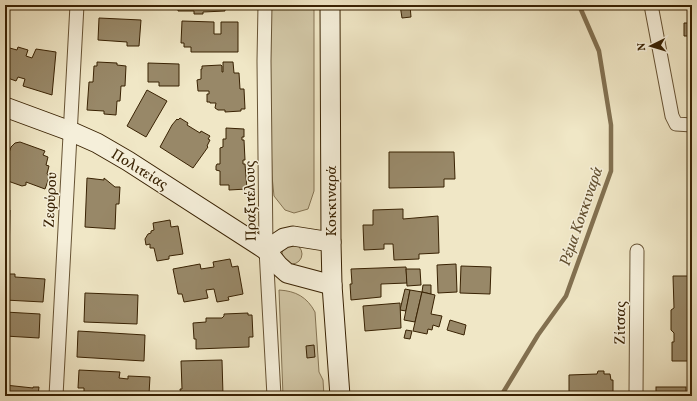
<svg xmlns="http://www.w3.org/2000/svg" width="697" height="401" viewBox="0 0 697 401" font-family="Vollkorn,serif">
	<rect width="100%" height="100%" fill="#f0e7c6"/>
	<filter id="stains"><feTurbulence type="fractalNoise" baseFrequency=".005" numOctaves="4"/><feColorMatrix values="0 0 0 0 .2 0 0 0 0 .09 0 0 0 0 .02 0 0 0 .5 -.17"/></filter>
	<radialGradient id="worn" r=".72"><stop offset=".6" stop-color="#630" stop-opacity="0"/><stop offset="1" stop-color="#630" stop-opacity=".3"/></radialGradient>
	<g fill="#d1c6a5" stroke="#857454">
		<path d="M271,5H314V191L308,209L294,213L285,210L274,196L272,176L269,63Z"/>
		<circle cx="292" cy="254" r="10"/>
		<path d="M279,290C296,291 307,297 315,312L319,372L323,380L324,396H283Z"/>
	</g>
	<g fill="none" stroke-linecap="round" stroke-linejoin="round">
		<path stroke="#827050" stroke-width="4.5" d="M501,396L538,335L566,296L611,171V125L599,51L579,5"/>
	</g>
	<g fill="#988868" stroke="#392203">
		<path d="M112,5H140V7H128V5Z"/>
		<path d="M178,5H225V11L203,12V14H194V11H178Z"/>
		<path d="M400,5H410L411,17L402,18Z"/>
		<path d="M690,12H692V36H684V23H690Z"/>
		<path d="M99,18L141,20L139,46H127V42L98,40Z"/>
		<path d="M182,21L214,22V34H221V22H238V52H191V47H184V43H181Z"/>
		<path d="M6,47L17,50L18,47L28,50L26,56L32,58L36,49L56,52L52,95L23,86L25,79L18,77L16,81L5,77Z"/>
		<path d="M97,62L117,63V65L126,66L125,86H121L120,101H117L116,115L104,114V111L87,110L89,82H93L94,66H97Z"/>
		<path d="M223,62H233L234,73H239L240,89H244L245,109H241V111L225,112V110H218L215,108L216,103H210V102H207V94H209V91H198L197,80L201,79V69H202V66L221,65L222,66V72H223Z"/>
		<path d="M148,63L179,64V86H159V82H148Z"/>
		<path d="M147,90L167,101L146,137L127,126Z"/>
		<path d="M180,118L188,123L187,125L200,133L201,131L210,136L208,139L210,140L207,146L208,147L193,168L160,147L172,125L177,119L178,120Z"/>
		<path d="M226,128L244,129V137H242V140H244L245,160H243V164H245L247,189L229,190V185H220V171L216,170V166L217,164H220V148L223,147V139H226Z"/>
		<path d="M20,142L45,151L43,155L48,157L46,165L49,166L47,174L50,175L45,189L26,182V185L22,186L5,180L9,167L5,165L11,147L15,143Z"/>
		<path d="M389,152H454L455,179H444V187L389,188Z"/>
		<path d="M87,178L104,180V178L115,187H120L119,204H116L115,229L85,227Z"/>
		<path d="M403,209V219L438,216L439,253L419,254V259L394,260L393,244H384V249L364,250L363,225H373V210Z"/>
		<path d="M5,210H10L9,261H5Z"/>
		<path d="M170,220L171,227L178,226L183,254L169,256V259L157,261L154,248H150V244L146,245L145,239L148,234L151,233V231L154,230L153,223Z"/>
		<path d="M230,259L232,267L238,266L243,294L228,297L229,300L217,302L214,289L206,290L208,298L184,302L182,294H178L173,269L200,264L201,269L214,267L213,262Z"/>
		<path d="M456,264L457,292L438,293L437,265Z"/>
		<path d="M461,266L491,267L490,294L460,293Z"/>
		<path d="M406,267L407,283L381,284V297L351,300L350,284H352L351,269Z"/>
		<path d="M406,269H420L421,285L407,286Z"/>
		<path d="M5,274H15V277L45,279L43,302L5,300Z"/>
		<path d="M673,276H692V361H672V342H674V333L671,330V310L674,308Z"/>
		<path d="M423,285H431V294L422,292Z"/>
		<path d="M405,289L410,290L406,311L400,310Z"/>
		<path d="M410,290L422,292L415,322L404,320Z"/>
		<path d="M422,292L435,295L431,314L442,316L439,327L433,325L432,330L428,329L427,334L413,331Z"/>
		<path d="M85,293L138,295L137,324L84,322Z"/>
		<path d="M400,303L401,328L365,331L363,306Z"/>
		<path d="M5,312L40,314L39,338L5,336Z"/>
		<path d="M248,313V315H252L253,337H249V347L196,349V339H194L193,323L206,322V318H222L224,316V314Z"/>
		<path d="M450,320L466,325L464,335L447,330Z"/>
		<path d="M406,330L412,331L410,339L404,338Z"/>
		<path d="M78,331L145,335L144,361L77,357Z"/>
		<path d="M314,345L315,357L307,358L306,346Z"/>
		<path d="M222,360L223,395L202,396V394H198V396H181L180,389H182L181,361Z"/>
		<path d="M79,370L120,372L119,378L128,379V376L150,377L149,394L131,393V396H84V388H78Z"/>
		<path d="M598,371H604V374H610L611,380H613V396H569V375L597,374Z"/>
		<path d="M5,385L33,388V387H39L38,396H5Z"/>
		<rect x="656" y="387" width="30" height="9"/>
	</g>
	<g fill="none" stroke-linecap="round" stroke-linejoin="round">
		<defs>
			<g id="street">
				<path d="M265,5L264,61L266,250L274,396"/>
				<path d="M651,5L672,116L676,124L692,125"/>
				<path d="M56,396L77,5"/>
				<path d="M636,396L637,251"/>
			</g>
			<g id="secondary">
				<path d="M330,5L331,242L332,285L340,396"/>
				<path d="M5,107L70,131L97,143L128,161L266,250"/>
				<path d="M331,242L293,236L284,238L266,250L278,265L287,273L332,285"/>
			</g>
		</defs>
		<use href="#street" stroke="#675334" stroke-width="15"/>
		<use href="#secondary" stroke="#392203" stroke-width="21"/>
		<use href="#street" stroke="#f5efda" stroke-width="13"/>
		<use href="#secondary" stroke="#f5efda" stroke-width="19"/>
	</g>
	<g text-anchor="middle" stroke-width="3" stroke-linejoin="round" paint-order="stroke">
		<g font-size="15" fill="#392203" stroke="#f5efda">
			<text transform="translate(140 169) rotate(32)" y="5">Πολιτείας</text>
			<text transform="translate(50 200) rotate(-87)" y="5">Ζεφύρου</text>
			<text transform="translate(250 201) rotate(-91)" y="5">Πραξιτέλους</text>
			<text transform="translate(331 201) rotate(-90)" y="5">Κοκκιναρά</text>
			<text transform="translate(620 323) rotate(-89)" y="5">Ζίτσας</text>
		</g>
		<g font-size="16" font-style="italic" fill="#635030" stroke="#f5efda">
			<text transform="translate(580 216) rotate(-71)" y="6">Ρέμα Κοκκιναρά</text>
		</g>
	</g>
	<rect width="697" height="401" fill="none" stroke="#f0e7c6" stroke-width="20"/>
	<rect x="6" y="6" width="685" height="389" fill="none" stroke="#392203" stroke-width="2"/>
	<rect x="10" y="10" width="677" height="381" fill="none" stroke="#392203"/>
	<g transform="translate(651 46) rotate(265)" stroke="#f5efda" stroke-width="3" paint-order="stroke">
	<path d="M0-3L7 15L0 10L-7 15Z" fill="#392203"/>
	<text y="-6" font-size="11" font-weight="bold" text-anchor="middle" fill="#392203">N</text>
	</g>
	<rect width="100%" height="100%" filter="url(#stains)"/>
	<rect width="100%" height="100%" fill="url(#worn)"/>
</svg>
